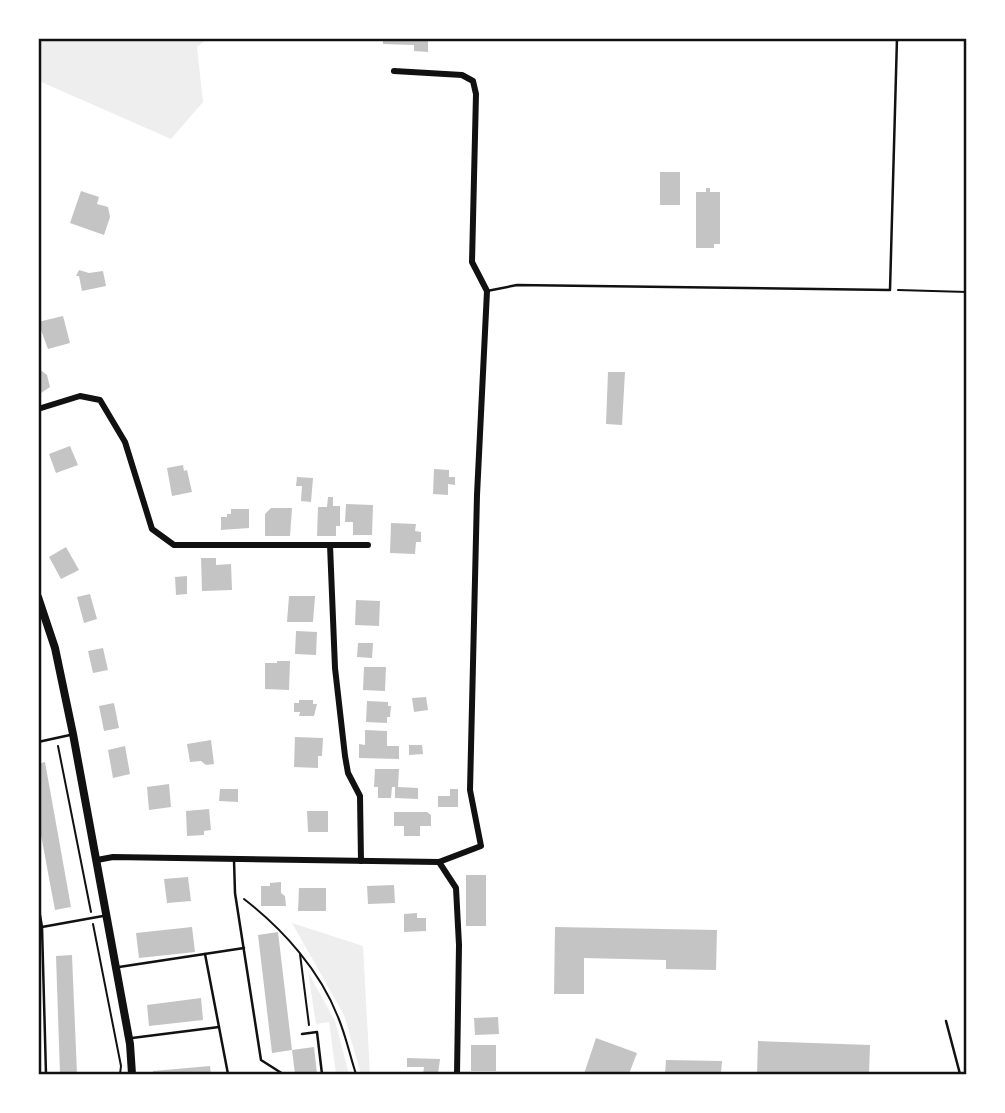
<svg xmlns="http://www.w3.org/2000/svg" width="1005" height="1113" viewBox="0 0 1005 1113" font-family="'IBM Plex Sans',sans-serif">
	<rect width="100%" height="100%" fill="#fff"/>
	<g fill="#eee">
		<path d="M39,38L207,39L197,47L203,102L171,139L39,81Z"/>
		<path d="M292,923L363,946L370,1074H361L344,1015Z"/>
		<path d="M308,972L335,1021L349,1074H336L329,1022L316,1024Z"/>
	</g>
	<g fill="#c4c4c4">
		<path d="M383,38H428V52L414,51V45L383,44Z"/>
		<rect x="660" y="172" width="20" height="33"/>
		<path d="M706,188H710V192H720V244H714V248H696V192H706Z"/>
		<path d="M81,191L99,197L97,204L108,207L110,217L104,235L70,223Z"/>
		<path d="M79,270L89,273L103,271L106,286L82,291L79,276H76Z"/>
		<path d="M63,316L70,343L48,349L38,322Z"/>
		<path d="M38,368L47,375L50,387L38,395Z"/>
		<path d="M608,372H625L622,425L606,424Z"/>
		<path d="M70,446L78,465L56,473L49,454Z"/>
		<path d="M183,465L184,471L187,470L192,492L172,496L167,468Z"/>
		<path d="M434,469L449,470V477H455V485L448,484V495L433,494Z"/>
		<path d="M297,477L313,478L311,502L301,501L302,486H296Z"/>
		<path d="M328,497H333V506H340V526H336V536H317L318,507H327Z"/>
		<path d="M346,504L373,505L372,535H353V522H345Z"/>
		<path d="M271,508H292L290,536H265V514Z"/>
		<path d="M231,509H249V528L221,530V517H227V514H231Z"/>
		<path d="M391,523L416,524L415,531L421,532V542H416L415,554L390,553Z"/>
		<path d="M66,547L79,570L61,579L49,557Z"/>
		<path d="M201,558H216V565L231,564L232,590L202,591Z"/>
		<path d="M187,576V594L176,595L175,577Z"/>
		<path d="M90,594L97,619L84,623L77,597Z"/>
		<path d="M289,596H315L313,622H287Z"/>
		<path d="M356,600L380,601L379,626L355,625Z"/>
		<path d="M296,631L317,632L316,655L295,654Z"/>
		<path d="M358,643H373L372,658L357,657Z"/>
		<path d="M103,648L108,670L93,673L88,651Z"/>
		<path d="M277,661H290L289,690L265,689V663H277Z"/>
		<path d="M364,667H386L385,691L363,690Z"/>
		<path d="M426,697L428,710L414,712L412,698Z"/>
		<path d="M299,700H313V704H317L314,716H299L300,712H294V703H299Z"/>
		<path d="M367,701L388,702V706H391L390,717H387V723L366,722Z"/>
		<path d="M114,703L119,728L104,731L99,706Z"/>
		<path d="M365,730L387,731V746H399V759L359,758V744L365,745Z"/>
		<path d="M295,737L323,738L322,756H318V768L294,767Z"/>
		<path d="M211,740L214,764L206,765L201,761L190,762L187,744Z"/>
		<path d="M409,745H422L423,754L409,755Z"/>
		<path d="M125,746L130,774L113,778L108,750Z"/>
		<path d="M45,762L71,907L55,910L38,819V764Z"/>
		<path d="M375,769H399L398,787L418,788V799L395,798V787H392L391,798H378V787H374Z"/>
		<path d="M169,784L171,807L149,810L147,787Z"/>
		<path d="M220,789H238V802L219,801Z"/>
		<path d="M450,789H458V807H438V796H450Z"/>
		<path d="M209,809L211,830L204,831V835L187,836L186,811Z"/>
		<path d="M307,811H328V832H308Z"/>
		<path d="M394,812H427L431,815V826H420V836H404V826H394Z"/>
		<rect x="466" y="875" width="20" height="51"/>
		<path d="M188,877L191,901L167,903L164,879Z"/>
		<path d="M281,882V893L285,896L286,906H261V886H270V883Z"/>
		<path d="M394,885L395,903L368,904L367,886Z"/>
		<path d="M299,888H326V911H298Z"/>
		<path d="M417,913V918H426V931L404,932V914Z"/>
		<path d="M192,927L195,952L139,958L136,933Z"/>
		<path d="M555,927L717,930L716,970L666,969V960L584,958V994H554Z"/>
		<path d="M278,932L292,1050L314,1047L317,1074H295L292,1050L272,1053L258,935Z"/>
		<path d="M72,955L77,1074H60L56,956Z"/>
		<path d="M201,998L203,1020L149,1026L147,1005Z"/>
		<path d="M498,1017L499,1034L475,1035L474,1018Z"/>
		<path d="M596,1038L637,1053L629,1074H584Z"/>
		<path d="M758,1041L870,1045L869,1074H757Z"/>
		<rect x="471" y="1045" width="25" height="26"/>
		<path d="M407,1058L440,1059L438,1074H423L424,1067H407Z"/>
		<path d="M666,1060L722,1061L721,1074H665Z"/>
		<path d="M210,1066L211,1074H153V1071Z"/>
	</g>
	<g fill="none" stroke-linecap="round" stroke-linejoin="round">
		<g stroke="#111" stroke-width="2">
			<path d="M898,290L967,292"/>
			<path d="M58,746L91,912"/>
			<path d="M244,899C284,930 320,971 338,1017C346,1036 350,1056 356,1074"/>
			<path d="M93,924L121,1066L120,1074"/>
			<path d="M300,954L309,1025"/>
		</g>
		<g stroke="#111" stroke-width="2.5">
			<path d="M487,291L517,285L890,290L897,38"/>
			<path d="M38,742L70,735"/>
			<path d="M234,860L235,893L261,1060L283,1074"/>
			<path d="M38,904L42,927L46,1074"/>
			<path d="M42,927L103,916"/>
			<path d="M205,954L228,1074"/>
			<path d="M119,967L244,948"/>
			<path d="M946,1021L960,1074"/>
			<path d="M302,1034L317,1032L322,1074"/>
			<path d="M132,1038L219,1027"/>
		</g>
		<g stroke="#111" stroke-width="6">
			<path d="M38,409L80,396L100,400L125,442L152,529L174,545H368"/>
			<path d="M330,545L335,668L345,756L348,773L360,796L361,861"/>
			<path d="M97,860L113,857L439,862L481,846L470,790L477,495L487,291L472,262L476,94L473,81L462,75L394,71"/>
			<path d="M439,862L456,888L459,945L457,1074"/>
		</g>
		<path stroke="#111" stroke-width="8" d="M38,597L55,648L73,734L130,1044L132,1074"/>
	</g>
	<rect width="1005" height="1113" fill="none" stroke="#ffffff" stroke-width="80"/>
	<rect x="40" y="40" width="925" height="1033" fill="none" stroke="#111" stroke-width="2.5"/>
</svg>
